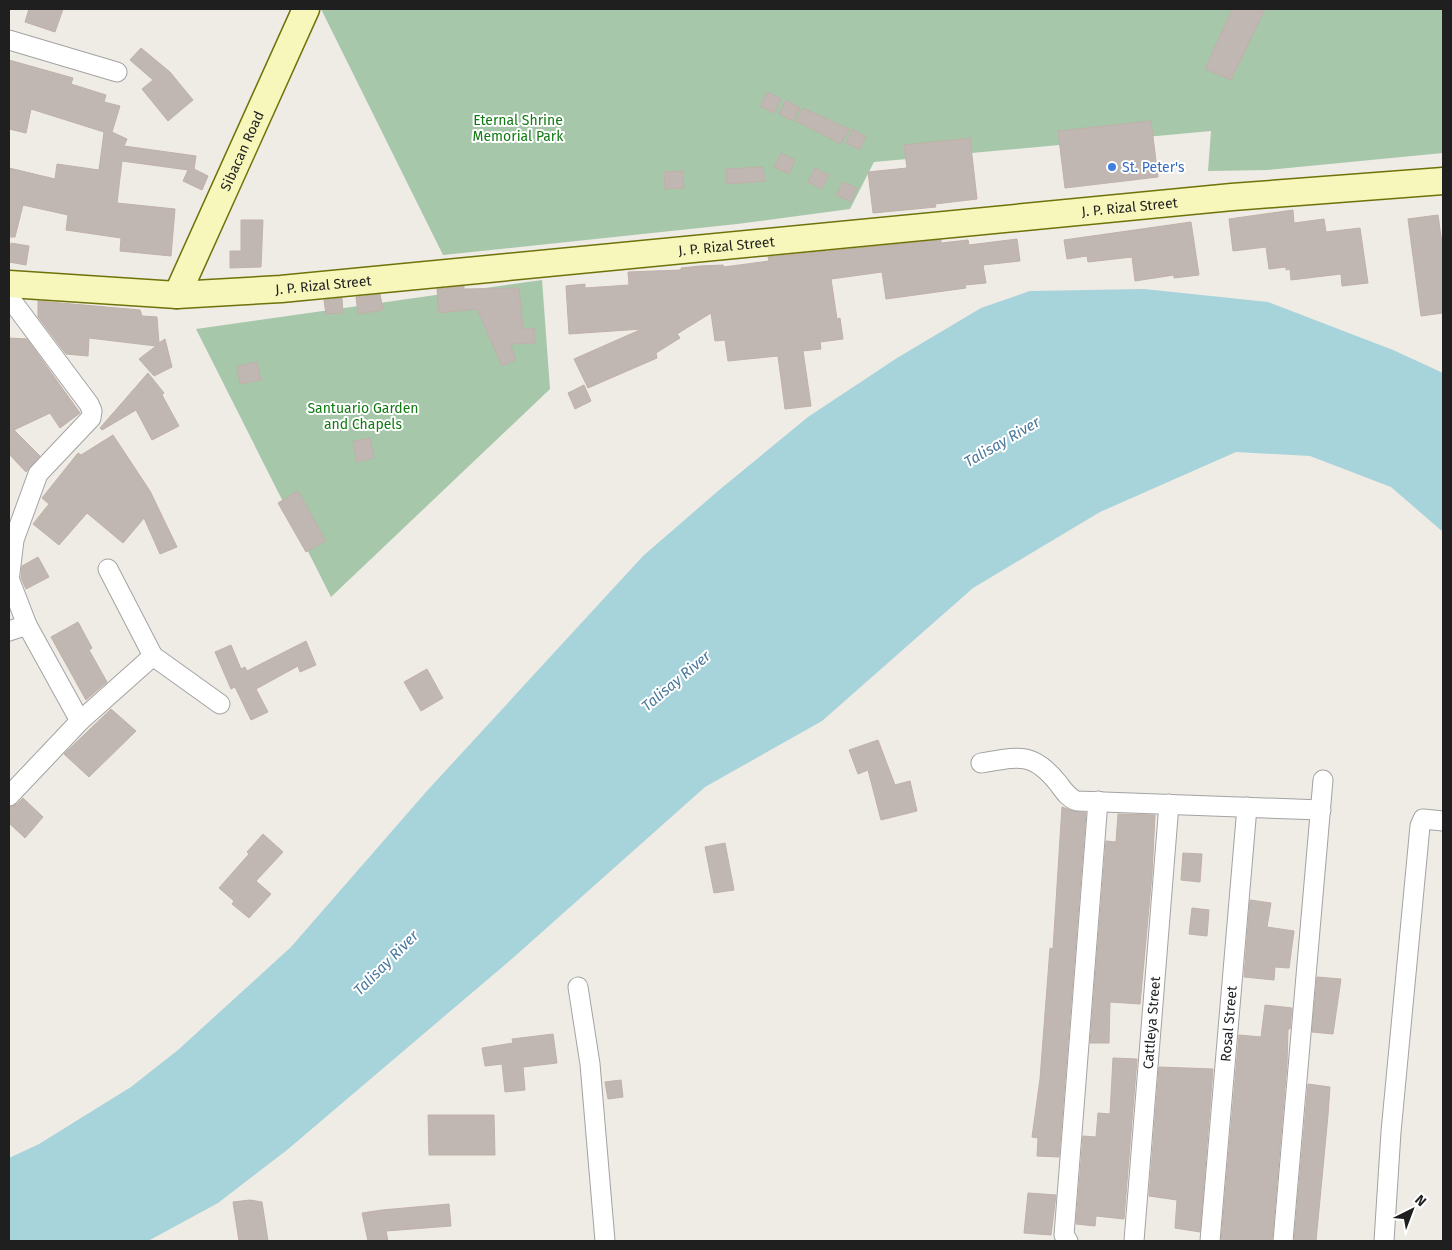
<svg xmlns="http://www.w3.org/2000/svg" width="1452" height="1250" viewBox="0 0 1452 1250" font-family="'Fira Sans',sans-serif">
	<rect width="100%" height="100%" fill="#efebe5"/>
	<g fill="#a7c7aa">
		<path d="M321,9H1443V153L1268,170L1208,171L1211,131L874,162L850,209L737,224L443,255Z"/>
		<path d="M542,280L550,389L331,597L196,329Z"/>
	</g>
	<path fill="#a7d3db" d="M1144,289L1268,302L1393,350L1443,373V532L1391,487L1310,456L1236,452L1100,512L973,588L822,721L705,787L514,957L287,1150L218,1203L148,1241H9V1158L39,1144L131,1087L178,1050L291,947L426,792L643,556L718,491L808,417L897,358L981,308L1030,291Z"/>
	<g fill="#c0b7b2" stroke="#c0b1a8">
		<path d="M29,9H63L55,32L25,22Z"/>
		<path d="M1232,9H1265L1231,80L1205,69Z"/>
		<path d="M141,48L170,72L193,100L168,121L142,89L153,80L130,60Z"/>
		<path d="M9,60L73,78L71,84L106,95L104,102L120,106L112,132L127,139L124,146L196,156L194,169L208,176L202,190L183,181L188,170L122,161L117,203L175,209L171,256L120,251L121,238L66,230L68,215L23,205L15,237H9V168L55,179L57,164L99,170L104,132L31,109L26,133L9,129Z"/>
		<path d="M767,92L781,99L774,113L760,106Z"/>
		<path d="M786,100L800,108L793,121L779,114Z"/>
		<path d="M803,108L849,129L841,144L796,121Z"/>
		<path d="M1151,121L1158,177L1065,188L1058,131Z"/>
		<path d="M852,129L866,136L860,150L846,143Z"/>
		<path d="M970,138L977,199L935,204L936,207L873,213L868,172L907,168L904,145Z"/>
		<path d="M781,153L795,160L789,174L774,167Z"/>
		<path d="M763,167L765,181L727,184L726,169Z"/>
		<path d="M815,168L829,175L822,189L808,182Z"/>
		<path d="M683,171L684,188L665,189L664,172Z"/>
		<path d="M843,182L857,188L851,202L836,195Z"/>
		<path d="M1293,210L1294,223L1324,219L1326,232L1360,228L1368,283L1342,286L1341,274L1291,280L1290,269L1286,270V267L1269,269L1266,247L1233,251L1229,219Z"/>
		<path d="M1438,215L1443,251V313L1421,316L1408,219Z"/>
		<path d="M241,220H263L261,267L230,268V251H241Z"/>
		<path d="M1191,222L1199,275L1174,278V275L1135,281L1132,257L1088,262L1087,256L1067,259L1064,240Z"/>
		<path d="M1017,239L1020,261L983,265L986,283L965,285L966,288L886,299L882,272L831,279L837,319L840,318L843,339L820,342L821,349L803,351L811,406L785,409L778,356L728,361L725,340L715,341L711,313L677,334L680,338L656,353L657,358L588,388L574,359L642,329L569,334L566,286L585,284V288L629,285L628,272L681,270V268L700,266L723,265L724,267L769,261L768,257L941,240V243L968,240L969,245Z"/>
		<path d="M11,243L29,246L26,265L9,262Z"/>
		<path d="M464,286V289L519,288L523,329L534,328L535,343L510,344L516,360L502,366L477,309L439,313L437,289Z"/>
		<path d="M380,294L383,310L358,314L356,297Z"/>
		<path d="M342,298L343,313L326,314L324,300Z"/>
		<path d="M38,301L140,310L142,316L157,317L159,343L165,339L172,367L154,376L139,359L156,346L89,338L88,356L66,354L38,317Z"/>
		<path d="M9,338L27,339L80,413L60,428L50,413L14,430L40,456L26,472L9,454Z"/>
		<path d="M257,362L261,380L240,384L237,366Z"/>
		<path d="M148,373L164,393L162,395L179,426L152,440L136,410L102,430L100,428Z"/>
		<path d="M584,385L591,401L575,409L568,393Z"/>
		<path d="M113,435L150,491L177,547L160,554L144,518L123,543L87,513L59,545L33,524L49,504L42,498L78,453L81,455Z"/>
		<path d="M370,438L374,458L357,462L353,441Z"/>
		<path d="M298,491L326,541L306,552L278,503Z"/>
		<path d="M38,557L49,577L26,589L21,578L22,566Z"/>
		<path d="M78,622L92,648L89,650L107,682L86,700L51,637Z"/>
		<path d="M306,641L316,665L300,672L298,666L256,689L268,712L251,720L235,687L231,689L215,652L231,645L241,669L245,667L247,671Z"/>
		<path d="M427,669L443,698L421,711L404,682Z"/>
		<path d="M111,709L136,731L89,777L64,754Z"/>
		<path d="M878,740L895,785L910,781L917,811L881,820L868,770L858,774L849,750Z"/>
		<path d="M23,798L43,817L25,838L9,823V807L17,804Z"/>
		<path d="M1062,807L1073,811L1086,813L1059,1157L1037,1156L1038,1138L1032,1137L1040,1079L1050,948L1053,949Z"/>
		<path d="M1118,814L1155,815L1152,874L1140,1004L1110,1002L1109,1043H1090L1106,841L1116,842Z"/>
		<path d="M263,834L283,852L256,881L271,894L249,918L232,904L234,901L219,888L249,854L247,852Z"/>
		<path d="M725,843L734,890L714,893L705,847Z"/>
		<path d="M1183,853L1202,854L1200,882L1181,880Z"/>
		<path d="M1250,900L1271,903L1267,927L1294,931L1289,968L1275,967L1274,980L1244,977Z"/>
		<path d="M1192,908L1209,910L1207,936L1189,934Z"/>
		<path d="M1317,977L1341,979L1333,1034L1312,1032Z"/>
		<path d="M1265,1005L1292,1008L1290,1029H1288L1287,1064L1272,1241H1221L1239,1035L1261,1037Z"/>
		<path d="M553,1034L557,1063L523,1067L525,1090L505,1092L502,1064L485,1066L482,1048L513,1043L512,1039Z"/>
		<path d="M1113,1058L1137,1059L1124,1219L1096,1216L1095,1226L1076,1224L1083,1136L1096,1137L1098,1113L1110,1114Z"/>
		<path d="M1159,1067L1213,1069L1200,1232L1175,1228L1177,1200L1149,1196Z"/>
		<path d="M621,1080L623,1097L608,1099L605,1082Z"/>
		<path d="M1308,1084L1330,1087L1328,1115L1316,1241H1294Z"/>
		<path d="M428,1115H494L495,1155H429Z"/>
		<path d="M1028,1193L1056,1195L1051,1235L1024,1233Z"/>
		<path d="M250,1200L262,1202L268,1241H239L233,1202Z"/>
		<path d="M449,1204L451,1226L386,1231L388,1241H368L362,1213L382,1210Z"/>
	</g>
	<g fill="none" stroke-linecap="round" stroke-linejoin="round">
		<defs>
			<g id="street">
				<path d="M9,40L117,72"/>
				<path d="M9,297L89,404L92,411L91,418L38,474L14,540L9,581"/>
				<path d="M10,581L27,625L80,721"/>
				<path d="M9,631L27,625"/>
				<path d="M153,656L220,704"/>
				<path d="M981,763C1018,757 1032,751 1058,783C1064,791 1068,798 1077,801L1321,810"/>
				<path d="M9,796L80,721L153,656L108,569"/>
				<path d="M578,987L590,1064L605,1241"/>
				<path d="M1068,1241L1064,1235L1098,801"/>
				<path id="s1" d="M1134,1241L1169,804"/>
				<path id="s2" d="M1210,1241L1247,807"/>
				<path d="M1283,1241L1323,780"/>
				<path d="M1384,1241L1391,1132L1420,826L1423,819L1443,821"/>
			</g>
			<g id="secondary">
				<path id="s3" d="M9,284L177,295L281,289L1232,197L1443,181"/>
				<path id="s4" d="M177,295L306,9"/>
			</g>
		</defs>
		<use href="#street" stroke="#a3a3a3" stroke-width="21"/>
		<use href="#secondary" stroke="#6e7209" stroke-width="29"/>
		<use href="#street" stroke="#fff" stroke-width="19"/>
		<use href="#secondary" stroke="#f7f6bb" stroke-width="26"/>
	</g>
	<circle fill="#3f7fe0" stroke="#fff" stroke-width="2" cx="1112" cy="167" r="5"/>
	<g text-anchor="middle" stroke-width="4" stroke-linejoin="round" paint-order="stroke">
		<g font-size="14" fill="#107911" stroke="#fff">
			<text x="518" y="125">Eternal Shrine<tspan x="518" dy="16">Memorial Park</tspan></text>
			<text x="363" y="413">Santuario Garden<tspan x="363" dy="16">and Chapels</tspan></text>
		</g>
		<g font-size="14" fill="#1f1f1f" stroke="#fff">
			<text dy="5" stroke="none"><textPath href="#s4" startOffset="158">Sibacan Road</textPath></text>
			<text dy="5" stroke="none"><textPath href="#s3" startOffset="1125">J. P. Rizal Street</textPath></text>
			<text dy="5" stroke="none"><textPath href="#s3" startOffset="720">J. P. Rizal Street</textPath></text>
			<text dy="5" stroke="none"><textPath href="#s3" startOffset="315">J. P. Rizal Street</textPath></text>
			<text dy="5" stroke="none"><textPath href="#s1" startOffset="219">Cattleya Street</textPath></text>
			<text dy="5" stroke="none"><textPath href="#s2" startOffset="218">Rosal Street</textPath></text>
		</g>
		<g font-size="14" fill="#366cbe" stroke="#fff" text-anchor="start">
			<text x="1122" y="172">St. Peter's</text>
		</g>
		<g font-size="15" font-style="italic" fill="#49789c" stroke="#fff">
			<text transform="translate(1002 442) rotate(-30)" y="5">Talisay River</text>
			<text transform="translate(676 681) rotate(-40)" y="5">Talisay River</text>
			<text transform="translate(386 963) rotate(-45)" y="5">Talisay River</text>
		</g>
	</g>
	<rect width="1452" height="1250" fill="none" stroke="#1f1f1f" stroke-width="20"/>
	<g transform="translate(1412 1210) rotate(42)" stroke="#ffffff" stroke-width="4" paint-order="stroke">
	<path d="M0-4L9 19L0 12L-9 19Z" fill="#1f1f1f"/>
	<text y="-8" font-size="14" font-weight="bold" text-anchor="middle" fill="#1f1f1f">N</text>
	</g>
</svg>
